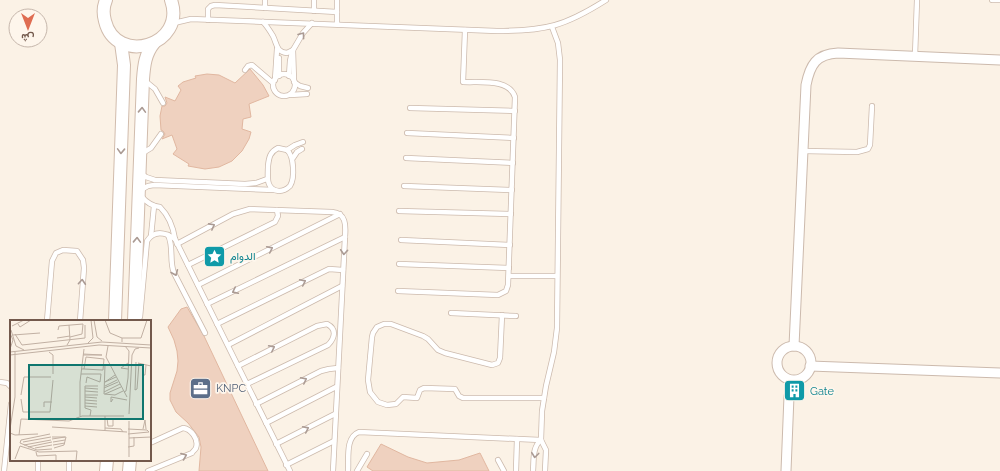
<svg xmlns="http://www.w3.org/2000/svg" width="1000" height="471" viewBox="0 0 1000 471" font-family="Raleway,Vazirmatn,sans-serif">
	<rect width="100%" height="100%" fill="#fbf2e6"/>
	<g fill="#efd1bf" stroke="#e1b7a0">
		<path d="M250,69L263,85L269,96L249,104L251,117L243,119L242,129L251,132L249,139L242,151L232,161L219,167L205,169L188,166L189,164L173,154L177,149L172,135L162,139L165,134L163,131L161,130L160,116L162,106H165L167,103L165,97L175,101L181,90L178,86L183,82L196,78L195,76L207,74L219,75L235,83Z"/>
		<path d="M187,307L204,336L268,471H199L201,447L199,437L188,423L176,412L170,400V393L177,371L178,361L177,351L174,340L168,327L181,309Z"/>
		<path d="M785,385H803L802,396H795L794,393L790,390L785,392Z"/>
		<path d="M381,444L408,457L427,463L459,460L480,453L489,471H373L367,467Z"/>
	</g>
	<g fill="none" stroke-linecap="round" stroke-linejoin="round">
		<g stroke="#d9ccc0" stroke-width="9" stroke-dasharray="9 4.5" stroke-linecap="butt">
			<path d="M789,385V396"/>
			<path d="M796,396L797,385"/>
		</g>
		<defs>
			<g id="service">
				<path d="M992,0H1000"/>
				<path d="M265,8V0"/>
				<path d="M314,11V0"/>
				<path d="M208,20V9L211,6L215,5L337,12"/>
				<path d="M263,22C267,26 270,31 273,36C277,44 276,52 287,53L293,50L303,33L312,23"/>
				<path d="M174,23L191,19L497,31C546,31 565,26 606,0"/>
				<path d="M337,24V0"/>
				<path d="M293,50L294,81"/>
				<path d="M915,56L917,0"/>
				<path d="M279,58V76"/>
				<path d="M245,70L248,66L252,65L273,83"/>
				<circle cx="284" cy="85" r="11"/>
				<path d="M289,76L290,61L292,52"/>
				<path d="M144,80L155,89L163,103"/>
				<path d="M275,80L277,49"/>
				<path d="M294,82L300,86L308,88"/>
				<path d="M290,95L307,94"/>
				<path d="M410,108L515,111"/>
				<path d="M407,133L514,138"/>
				<path d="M278,148L287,150C294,156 295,178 290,186C287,189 283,191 279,191C265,190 268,175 268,166C269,157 270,152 278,148Z"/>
				<path d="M287,150L295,145L303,142"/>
				<path d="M803,151L857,152L868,149L870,145L872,106"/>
				<path d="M141,154L151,148L161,134"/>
				<path d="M293,158L297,152L302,149"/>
				<path d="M406,158L513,163"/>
				<path d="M142,174L146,177L155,180L245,184L256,183L267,179"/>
				<path d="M404,186L512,190"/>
				<path d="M141,190L148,186L154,185L274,190"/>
				<path d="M141,196C146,202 151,206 160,207C169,216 173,226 175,239L290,471"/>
				<path d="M399,211L511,214"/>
				<path d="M168,235C174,247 169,261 174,273L205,333"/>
				<path d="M151,236L154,206"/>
				<path d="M401,240L510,245"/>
				<path d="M177,244L233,214L250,209L332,212C346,213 346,225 345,237L333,471"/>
				<path d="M399,264L509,268"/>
				<path d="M188,265L275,222L278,216L277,210"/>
				<path d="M509,276H557"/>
				<path d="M198,285L340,214"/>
				<path d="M398,291L498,295L506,291L508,285L515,97C509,78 479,83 463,82L465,30"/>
				<path d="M207,304L345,237"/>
				<path d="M451,313L516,316"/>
				<path d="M502,315L500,358L498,363L492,365L445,353L438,350L428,339L423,336L391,324H384L377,327L373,333L372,337L368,380L370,392L378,402L387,405L396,404L403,397L417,398L420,390L424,388L455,389L459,396L463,398H544"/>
				<path d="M140,317L147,241C154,230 165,232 175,239"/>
				<path d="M47,321L52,261L56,253L63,250L77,251L83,260L84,268L80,321"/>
				<path d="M217,324L329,269L343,270"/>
				<path d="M228,345L342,286"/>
				<path d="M238,366L317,326L327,324C337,329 335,338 328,345L247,384"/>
				<path d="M0,382L7,383L11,387"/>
				<path d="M256,404L321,371L329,369L338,368"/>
				<path d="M266,423L336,387"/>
				<path d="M276,444L335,414"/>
				<path d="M498,460L504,471"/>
				<path d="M286,465L334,441"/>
				<path d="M4,471L11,404"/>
				<path d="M38,471V460"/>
				<path d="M69,471V460"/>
				<path d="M148,471L192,453C193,451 195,450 196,448C199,439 191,429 183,428L150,443"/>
				<path d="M348,471C349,459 345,437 359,432L541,440"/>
				<path d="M357,471L367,454"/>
				<path d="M516,471L517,439"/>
				<path d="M533,471C534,461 532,447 541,440"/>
				<path d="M545,471L546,450L541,440L542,411L546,386L554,352L557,328L560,60L558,43L552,27"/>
			</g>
			<g id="minor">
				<path d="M794,346L806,85C810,65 816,54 838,53L1000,60"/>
				<circle cx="794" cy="363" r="17"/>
				<path d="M810,366L1000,373"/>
				<path d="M786,471L789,396"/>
			</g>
			<g id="secondary">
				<path d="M106,0C103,7 103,14 105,21C116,66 187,46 171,0"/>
				<path d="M115,321L124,65L121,43"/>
				<path d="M134,321L143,79C144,66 145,54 154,43"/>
				<path d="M106,471L107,460"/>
				<path d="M129,471L130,460"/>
			</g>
		</defs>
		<use href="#service" stroke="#ccbaad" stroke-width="6"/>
		<use href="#minor" stroke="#ccbaad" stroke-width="11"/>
		<use href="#secondary" stroke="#d1bcad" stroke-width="14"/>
		<use href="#service" stroke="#fff" stroke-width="4.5"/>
		<use href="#minor" stroke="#fff" stroke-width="9"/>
		<use href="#secondary" stroke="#fff" stroke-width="12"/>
	</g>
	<defs><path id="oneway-chevron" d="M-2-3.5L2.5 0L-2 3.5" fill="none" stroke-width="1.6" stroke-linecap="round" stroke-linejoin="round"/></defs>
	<g stroke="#ab9b94">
		<use href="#oneway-chevron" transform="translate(302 35) rotate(-53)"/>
		<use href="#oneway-chevron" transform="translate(142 110) rotate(-88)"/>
		<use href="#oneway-chevron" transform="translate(121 151) rotate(92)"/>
		<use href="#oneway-chevron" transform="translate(212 226) rotate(-28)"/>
		<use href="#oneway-chevron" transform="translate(137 240) rotate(-88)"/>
		<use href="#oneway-chevron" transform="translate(270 249) rotate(-26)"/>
		<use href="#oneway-chevron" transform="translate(344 252) rotate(94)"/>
		<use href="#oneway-chevron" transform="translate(175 273) rotate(67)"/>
		<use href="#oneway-chevron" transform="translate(82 282) rotate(-86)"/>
		<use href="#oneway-chevron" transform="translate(303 282) rotate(-26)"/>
		<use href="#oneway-chevron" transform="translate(235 291) rotate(154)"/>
		<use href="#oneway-chevron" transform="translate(272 348) rotate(-27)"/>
		<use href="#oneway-chevron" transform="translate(304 380) rotate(-27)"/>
		<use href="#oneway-chevron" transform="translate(306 429) rotate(-26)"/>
		<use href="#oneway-chevron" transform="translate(535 455) rotate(97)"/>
		<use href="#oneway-chevron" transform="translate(184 456) rotate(-21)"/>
	</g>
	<defs>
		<symbol id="sight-square" viewBox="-11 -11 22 22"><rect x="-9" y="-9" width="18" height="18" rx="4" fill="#0f9aa8" stroke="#fef6ec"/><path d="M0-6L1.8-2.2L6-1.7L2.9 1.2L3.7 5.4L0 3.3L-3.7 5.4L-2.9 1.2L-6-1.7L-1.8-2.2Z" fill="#fff"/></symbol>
		<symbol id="office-square" viewBox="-11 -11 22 22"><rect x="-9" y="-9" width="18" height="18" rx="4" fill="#5c6f8a" stroke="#fef6ec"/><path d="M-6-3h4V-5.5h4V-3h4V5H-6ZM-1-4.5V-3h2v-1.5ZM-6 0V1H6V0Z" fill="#fff"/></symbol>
		<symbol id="building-square" viewBox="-11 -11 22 22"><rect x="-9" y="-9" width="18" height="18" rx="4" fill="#0f9aa8" stroke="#fef6ec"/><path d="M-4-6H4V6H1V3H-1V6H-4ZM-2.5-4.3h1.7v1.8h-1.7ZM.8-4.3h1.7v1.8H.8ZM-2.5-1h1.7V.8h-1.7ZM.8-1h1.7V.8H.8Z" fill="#fff"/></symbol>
	</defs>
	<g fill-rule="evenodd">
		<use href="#sight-square" x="202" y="244" width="25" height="25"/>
		<use href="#office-square" x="188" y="376" width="25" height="25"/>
		<use href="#building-square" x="782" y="378" width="25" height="25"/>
	</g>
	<g text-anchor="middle" stroke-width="3.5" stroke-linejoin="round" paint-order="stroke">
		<g font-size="11" fill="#0d838f" stroke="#fef6ec" text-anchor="start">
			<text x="230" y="260">الدوام</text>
			<text x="810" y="395">Gate</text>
		</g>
		<g font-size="11" fill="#4e5e75" stroke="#fef6ec" text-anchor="start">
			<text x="216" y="392">KNPC</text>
		</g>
	</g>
	<g transform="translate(10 320)">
		<rect width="141" height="141" fill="#fbf2e6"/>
		<path fill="none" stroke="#c1b0a3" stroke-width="1" d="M84,0L87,17L92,21M95,0L100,13L112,18V22M8,4L10,7L21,0M2,6L14,0M1,10L6,26L14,30M48,10L49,6L73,4L72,14L60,17M0,13L3,20L0,29M5,14L12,25L75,18V5M3,15L30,13M47,18L60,16M112,18H131L137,0M78,23L83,18L81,0M57,25L60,20L59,5M98,26L96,37L117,77M115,26L119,31L118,58M0,32L92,22L141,25M39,32L43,35V54M0,35L89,25L141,28M73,35H92L73,34M126,42L125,70L127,69L129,43M128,43L141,46M133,44V55H135L136,45M95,45L94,74L105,75L113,71M72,49H74L92,50H93L94,39L76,37L74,49M118,49L111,48L118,43M71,54H91L90,62L77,57L76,63M105,55L95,62L106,57M95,66L107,60M75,68L88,69M94,68L108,62M75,71L88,72M94,72L110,64M114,72L116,71L118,58M95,74L111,67M11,75L14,57H41M75,75H88M75,77L87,78M11,79L13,92H40L43,60M103,79L101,82V77L117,80M75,80L87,81M75,83L87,84M75,86L87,87M34,87V82H42M119,94L122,35L125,29L129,28M70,96V62L74,29M80,96L81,90L75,88V66H88M97,98L98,106H103V98M42,107L117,112M95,108L111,109L113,112M0,109L5,77V32M133,109L135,100L136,109M95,110V96M0,113L5,115L28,114M40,114L11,120L10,123L27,130L42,129M118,114L139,112L137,110L118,109M9,115L11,99L59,101L72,96H114M42,117H56L54,125L44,128M119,118L141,117M42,119L55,117M13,122L41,117M43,122L55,120M14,125L41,120M43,125L55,123M18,127L42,122M118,127L124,126V117M25,128L42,125M26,132L27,136L46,135V141M119,137V101M5,139L10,126L29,132L67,131L66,141"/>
		<path fill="#0f766e" fill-opacity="0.15" stroke="#0f766e" stroke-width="2" d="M19,45H133V99H19Z"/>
		<rect width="141" height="141" fill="none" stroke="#73594c" stroke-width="2"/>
	</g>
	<g transform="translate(28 28) rotate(180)"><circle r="19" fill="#fef6ec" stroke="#c6b7ac"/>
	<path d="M0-3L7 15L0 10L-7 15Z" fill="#df6d52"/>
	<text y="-6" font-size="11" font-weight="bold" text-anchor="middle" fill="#73594c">ش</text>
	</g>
</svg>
